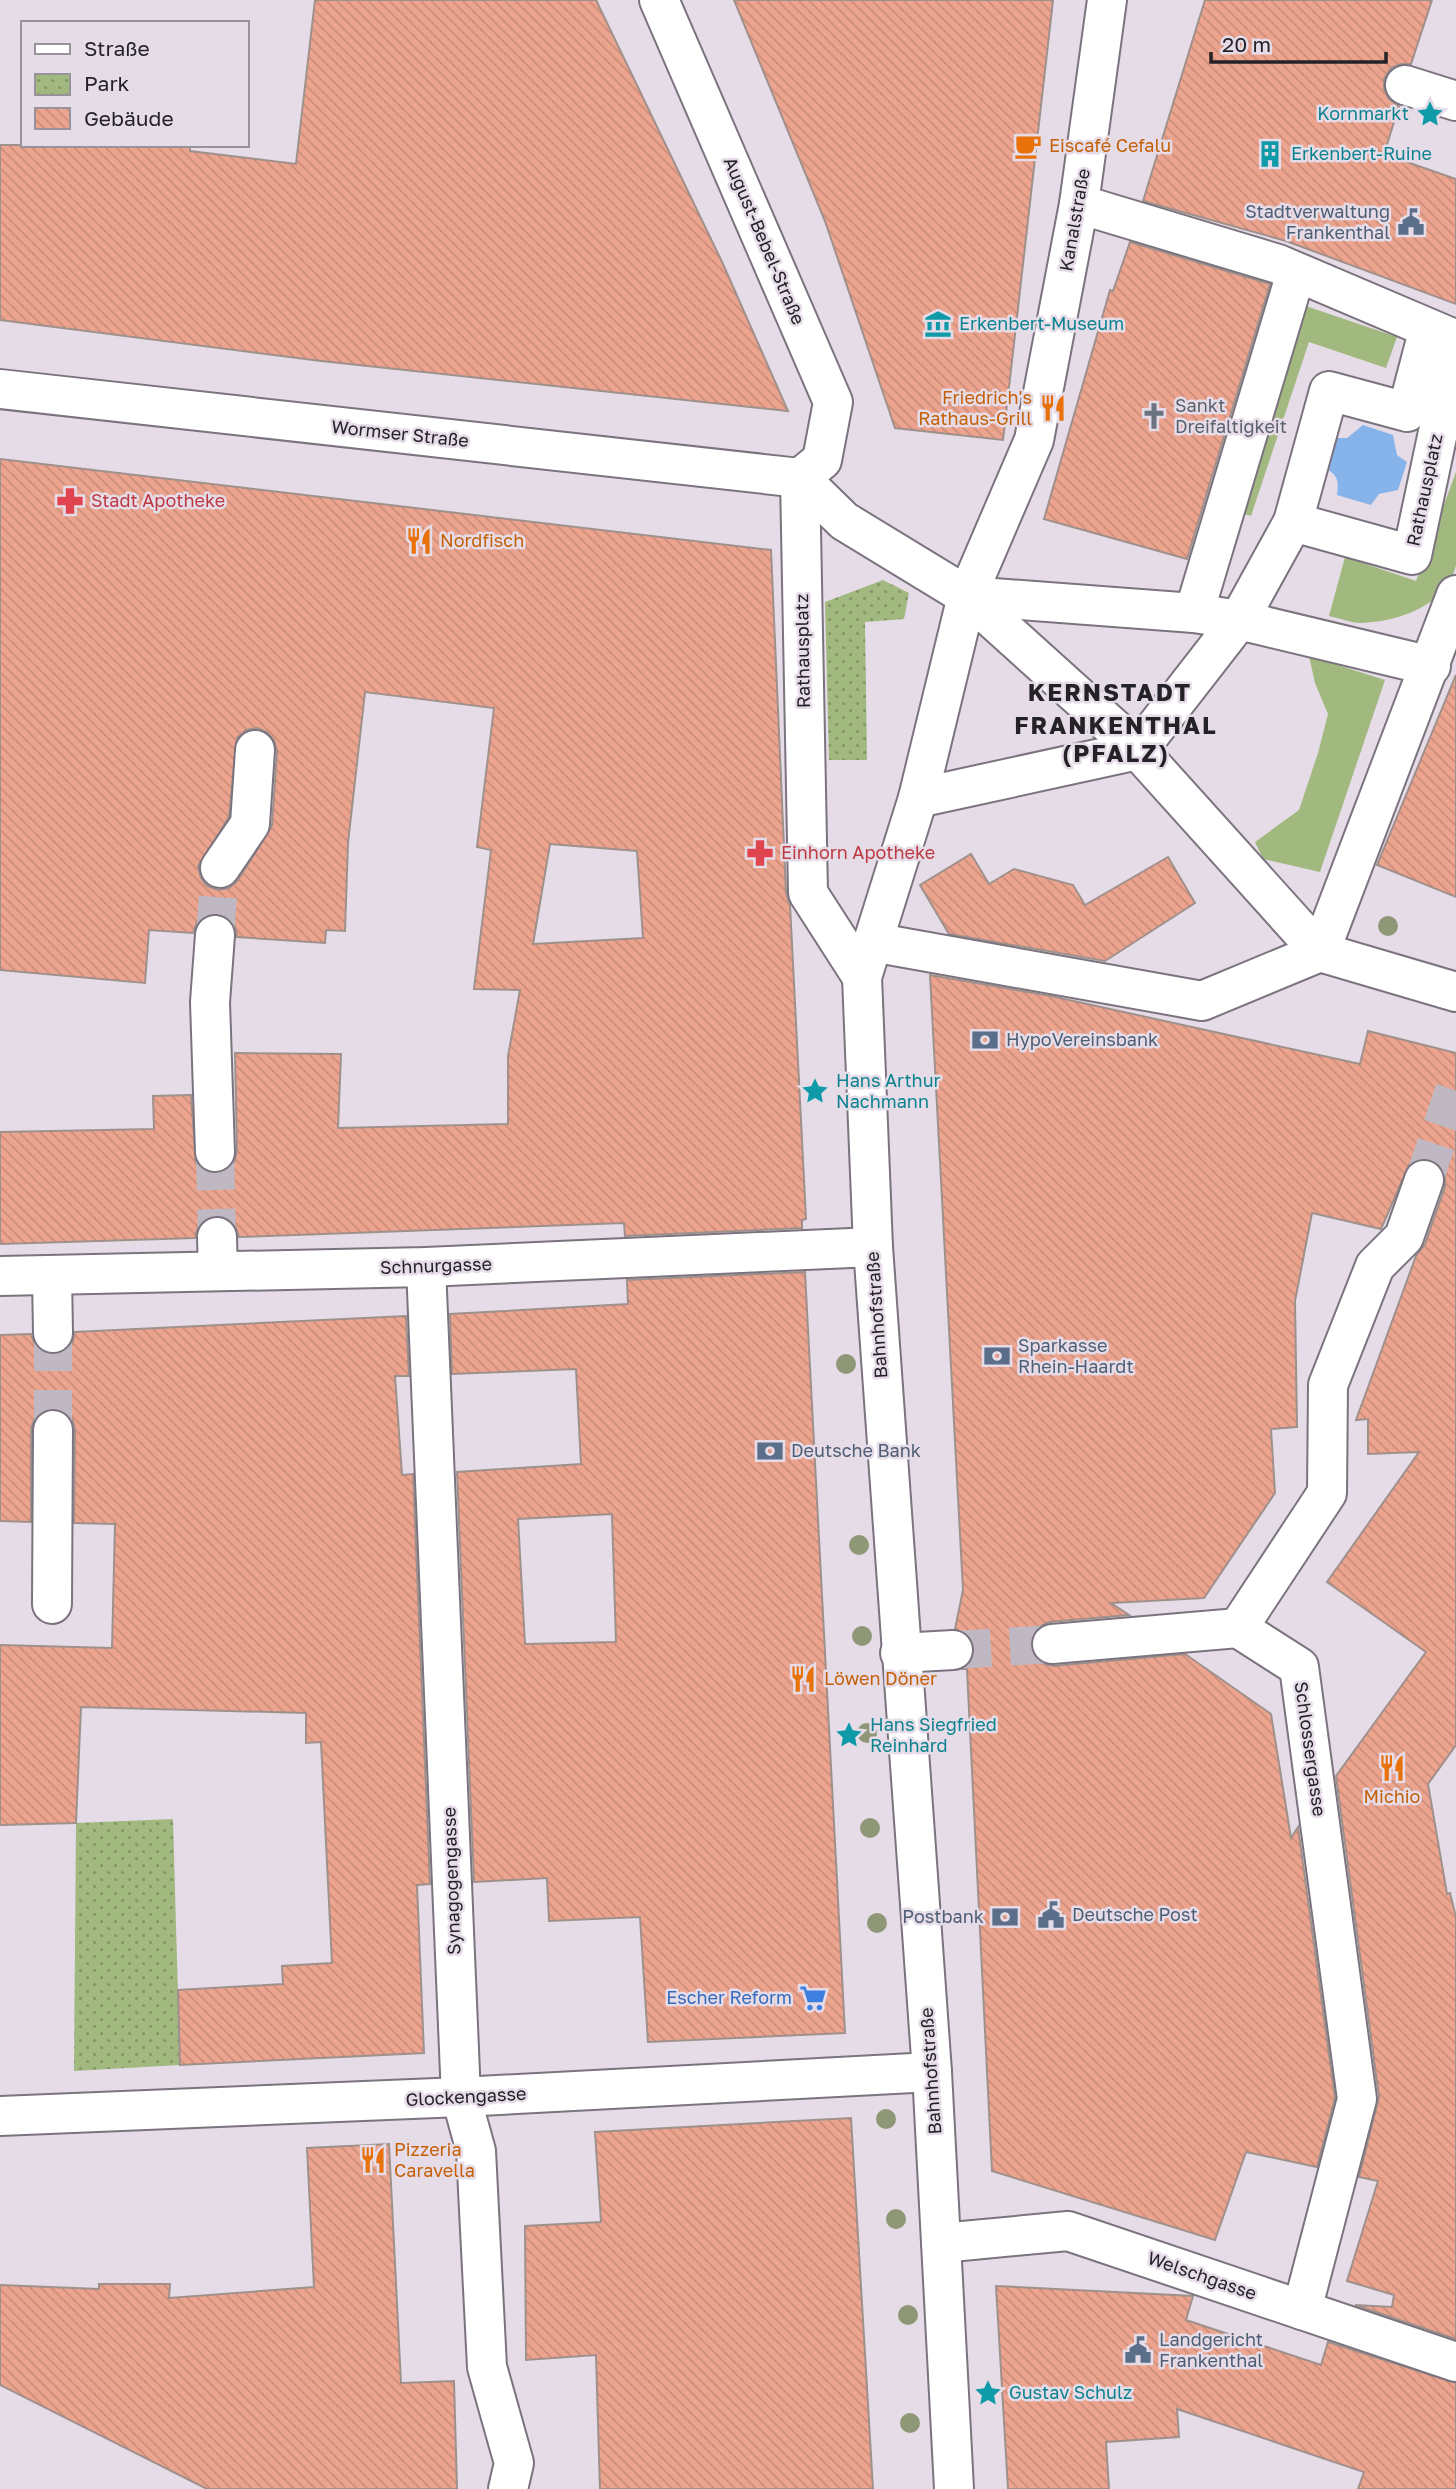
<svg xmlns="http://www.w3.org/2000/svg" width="1456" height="2489" viewBox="0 0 1456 2489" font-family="'Golos Text',sans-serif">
	<defs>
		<pattern id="park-dots" width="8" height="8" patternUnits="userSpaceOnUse" patternTransform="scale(1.75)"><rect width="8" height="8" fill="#a1b97e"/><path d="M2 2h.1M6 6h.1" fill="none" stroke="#839667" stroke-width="1.8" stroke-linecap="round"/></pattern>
		<pattern id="building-back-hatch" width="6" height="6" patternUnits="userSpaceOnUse" patternTransform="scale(1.75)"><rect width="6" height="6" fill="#eda48e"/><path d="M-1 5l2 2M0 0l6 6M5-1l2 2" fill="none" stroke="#cb8d7a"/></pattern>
	</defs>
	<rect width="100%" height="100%" fill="#e5dce8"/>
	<g fill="#a1b97e">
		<path d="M1300,304L1397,337L1386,368L1309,342L1251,516L1231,510Z"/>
		<path d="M1456,472C1456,500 1456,539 1456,565C1448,605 1397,622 1361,623C1351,623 1339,618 1329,616L1345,557L1416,581Z"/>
		<path d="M1309,656L1385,680L1320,872L1263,859L1255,842L1299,810L1318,753L1328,714L1315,683Z"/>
	</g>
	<g fill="url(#park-dots)">
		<path d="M883,580L909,593L904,619L865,622L867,760H829L825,602Z"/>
		<path d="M173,1819L180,2065L74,2071L76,1823Z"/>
	</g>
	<path fill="#86b4ea" d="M1363,425L1393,435L1397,455L1407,462L1398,490L1379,494L1371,505L1337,495C1339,481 1338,475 1325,468L1335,438H1347Z"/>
	<g fill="url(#building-back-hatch)" stroke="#a0908c" stroke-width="2" fill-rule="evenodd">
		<path d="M315,0H596L723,264L788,411L321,361L0,320V145H190V151L296,164Z"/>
		<path d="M734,0H1053L1003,440L895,428L825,221Z"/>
		<path d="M1205,0H1432L1411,64H1401L1391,68L1384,79V89L1389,99L1399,106L1384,154L1456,179V304L1286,241L1143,201Z"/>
		<path d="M1130,242L1270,284L1187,559L1044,519L1110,290L1113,291Z"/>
		<path d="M0,459L771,550L786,893L790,905L806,1219L802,1220V1228L625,1236L624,1223L239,1237L235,1225L228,1218L217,1215L205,1219L198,1227L195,1238L0,1244V1132L154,1129L153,1096L191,1095L196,1163L205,1172L215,1174L226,1171L234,1163L237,1151L235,1053L341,1054L338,1128L508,1124V1056L520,990L474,989L491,850L477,847L494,708L365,692L348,843L345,931L326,930L325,943L237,937L235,926L228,917L216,913L206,915L197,922L193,933L149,930L145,983L0,970ZM257,728L267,732L274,740L277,751L272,826L238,880L229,888L218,890L207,886L201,878L198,866L229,817L237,738L246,730ZM550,844L637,851L643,938L533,944Z"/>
		<path d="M1456,675V897L1377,865Z"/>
		<path d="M971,854L989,884L1014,869L1073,885L1085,905L1168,857L1195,903L1105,961L949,934L920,885Z"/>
		<path d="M930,975L1051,996L1360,1064L1368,1031L1456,1053V1745L1428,1784L1447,1894L1450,1893L1456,1917V2339L1355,2305L1392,2307L1394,2295L1347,2281L1378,2181L1359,2177L1379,2097L1336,1776L1426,1652L1327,1582L1419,1452L1368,1454V1419L1356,1420L1416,1256L1425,1244L1445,1187V1175L1440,1165L1431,1159H1419L1410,1163L1381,1229L1312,1213L1295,1301L1297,1427L1271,1429L1275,1493L1204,1598L1111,1603L1129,1615L1049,1622L1039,1627L1033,1634L1030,1645L1035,1657L1042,1663L1053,1666L1185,1654L1271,1714L1291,1838L1298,1827L1335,2098L1317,2167L1246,2152L1215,2240L992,2171L968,1690L967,1669H963L972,1660L975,1649L971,1637L955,1629L963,1590Z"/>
		<path d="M805,1272L845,2033L648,2042L640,1917L549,1921L547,1878L474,1882L457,1472L581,1464L576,1369L452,1374L450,1314L628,1304L627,1280ZM612,1514L616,1642L525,1644L518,1519Z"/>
		<path d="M406,1316L409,1376H395L402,1475L413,1474L430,1884L417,1885L424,2053L180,2065L178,1990L283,1984L282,1966L332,1963L321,1742L306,1743V1713L81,1707L76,1823L0,1825V1645L112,1648L115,1524L74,1523L75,1429L72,1419L65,1412L54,1408L42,1411L34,1420L31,1429V1522L0,1521V1335L31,1334L35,1345L42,1352L54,1355L65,1351L72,1344L75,1332Z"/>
		<path d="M851,2118L873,2489H600L596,2355L526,2360L525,2226L601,2222L595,2132Z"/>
		<path d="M389,2144L401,2383L454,2381L457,2489H207L0,2385V2285L99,2289V2284H170L169,2298L314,2287L307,2148Z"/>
		<path d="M996,2286L1193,2296L1186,2320L1321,2365L1328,2342L1456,2383V2489H1358L1364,2472L1177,2409L1179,2437L1106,2442L1109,2489H1008Z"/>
	</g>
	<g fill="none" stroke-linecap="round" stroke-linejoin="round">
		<g stroke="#bfb7c1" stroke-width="38" stroke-dasharray="38 19" stroke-linecap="butt">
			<path d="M215,935L220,868"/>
			<path d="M215,1152L217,1237"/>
			<path d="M1424,1180L1456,1085"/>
			<path d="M53,1333V1430"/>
			<path d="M953,1650L1052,1644"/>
		</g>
		<defs>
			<g id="minor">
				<path d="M659,0L833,402L822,460L800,478"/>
				<path d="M1405,85L1456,101"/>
				<path d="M1079,204L1278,264L1452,338"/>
				<path d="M1456,340L1428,332L1407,412L1329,391L1293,522L1412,555L1456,347"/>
				<path d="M0,389L800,478"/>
				<path d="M800,478L844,521L967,596L1138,750L1320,952L1456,992"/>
				<path d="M800,478L808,893L862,977"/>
				<path d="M967,596L1194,613L1239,620L1431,666"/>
				<path d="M1194,613L1296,273"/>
				<path d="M918,798L1138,750L1239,620L1293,522"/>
				<path d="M220,868L250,824L255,750"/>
				<path d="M872,942L1202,1001L1320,952L1456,595"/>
				<path d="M215,1152L210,1002L215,935"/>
				<path d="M217,1237L218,1271"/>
				<path d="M426,1267L461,2097L476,2151L487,2367L514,2463L508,2489"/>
				<path d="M52,1275L53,1333"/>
				<path d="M0,1276L426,1267L873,1247"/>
				<path d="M52,1604L53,1430"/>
				<path d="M1052,1644L1238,1628"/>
				<path d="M900,1653L953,1650"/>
				<path d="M0,2116L461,2097L932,2072"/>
				<path d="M941,2243L1068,2231L1456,2362"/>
				<path d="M1302,2310L1357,2099L1299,1667L1238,1628L1327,1493L1328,1385L1375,1266L1404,1237L1424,1180"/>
				<path d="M954,2489L932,2072L873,1247L862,977L918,798L967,596L1034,440L1079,204L1107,0"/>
			</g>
		</defs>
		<use href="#minor" stroke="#7b737e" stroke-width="42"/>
		<use href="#minor" stroke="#fff" stroke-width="38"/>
	</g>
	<g fill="#8e9776">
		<circle cx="1388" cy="926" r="10"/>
		<circle cx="846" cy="1364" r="10"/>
		<circle cx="859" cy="1545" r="10"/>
		<circle cx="862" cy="1636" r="10"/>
		<circle cx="867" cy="1733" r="10"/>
		<circle cx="870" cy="1828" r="10"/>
		<circle cx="877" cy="1923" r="10"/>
		<circle cx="886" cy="2119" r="10"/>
		<circle cx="896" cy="2219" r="10"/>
		<circle cx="908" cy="2315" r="10"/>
		<circle cx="910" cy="2423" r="10"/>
	</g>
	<defs>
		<symbol id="sight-bare" viewBox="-9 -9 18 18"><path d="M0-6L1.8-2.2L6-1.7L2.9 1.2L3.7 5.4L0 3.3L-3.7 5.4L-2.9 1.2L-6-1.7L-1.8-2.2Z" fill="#0f9aa8" stroke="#e5dce8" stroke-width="2.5" paint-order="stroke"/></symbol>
		<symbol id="cafe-bare" viewBox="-9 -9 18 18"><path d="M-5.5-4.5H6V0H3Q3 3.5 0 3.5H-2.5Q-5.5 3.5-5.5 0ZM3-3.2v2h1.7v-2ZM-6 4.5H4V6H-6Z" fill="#e8710a" stroke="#e5dce8" stroke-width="2.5" paint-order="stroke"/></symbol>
		<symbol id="building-bare" viewBox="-9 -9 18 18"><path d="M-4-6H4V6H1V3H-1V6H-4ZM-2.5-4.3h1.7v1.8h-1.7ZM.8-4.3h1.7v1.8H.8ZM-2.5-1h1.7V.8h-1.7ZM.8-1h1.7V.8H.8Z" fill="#0f9aa8" stroke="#e5dce8" stroke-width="2.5" paint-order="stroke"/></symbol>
		<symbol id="civic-bare" viewBox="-9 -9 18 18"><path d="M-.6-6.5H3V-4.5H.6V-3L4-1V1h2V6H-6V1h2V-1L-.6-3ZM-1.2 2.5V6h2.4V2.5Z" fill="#5c6f8a" stroke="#e5dce8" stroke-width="2.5" paint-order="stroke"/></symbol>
		<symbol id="museum-bare" viewBox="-9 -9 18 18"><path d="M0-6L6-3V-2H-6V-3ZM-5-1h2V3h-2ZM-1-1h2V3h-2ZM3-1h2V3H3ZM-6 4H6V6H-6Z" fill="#0f9aa8" stroke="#e5dce8" stroke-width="2.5" paint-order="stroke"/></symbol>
		<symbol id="restaurant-bare" viewBox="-9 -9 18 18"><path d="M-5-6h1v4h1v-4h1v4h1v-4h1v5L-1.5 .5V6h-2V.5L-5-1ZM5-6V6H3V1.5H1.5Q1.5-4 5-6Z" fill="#e8710a" stroke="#e5dce8" stroke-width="2.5" paint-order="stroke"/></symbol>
		<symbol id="church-bare" viewBox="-9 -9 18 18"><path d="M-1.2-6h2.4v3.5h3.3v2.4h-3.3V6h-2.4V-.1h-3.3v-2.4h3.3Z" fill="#6b7280" stroke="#e5dce8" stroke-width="2.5" paint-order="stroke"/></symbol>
		<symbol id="pharmacy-bare" viewBox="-9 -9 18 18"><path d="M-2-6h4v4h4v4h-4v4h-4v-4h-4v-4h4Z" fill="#e0444e" stroke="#e5dce8" stroke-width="2.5" paint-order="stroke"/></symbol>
		<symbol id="bank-bare" viewBox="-9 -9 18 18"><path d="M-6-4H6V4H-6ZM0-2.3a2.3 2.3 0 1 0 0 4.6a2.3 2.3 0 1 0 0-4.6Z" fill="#5c6f8a" stroke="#e5dce8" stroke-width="2.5" paint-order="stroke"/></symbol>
		<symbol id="supermarket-bare" viewBox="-9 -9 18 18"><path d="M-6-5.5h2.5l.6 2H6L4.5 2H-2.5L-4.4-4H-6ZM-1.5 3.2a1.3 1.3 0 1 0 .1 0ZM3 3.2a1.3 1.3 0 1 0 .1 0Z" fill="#3f7fe0" stroke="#e5dce8" stroke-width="2.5" paint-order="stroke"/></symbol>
	</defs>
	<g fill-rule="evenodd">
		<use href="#sight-bare" x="1411" y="95" width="38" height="38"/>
		<use href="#cafe-bare" x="1009" y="127" width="38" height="38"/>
		<use href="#building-bare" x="1251" y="135" width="38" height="38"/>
		<use href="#civic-bare" x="1392" y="203" width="38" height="38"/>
		<use href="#museum-bare" x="919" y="305" width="38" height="38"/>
		<use href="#restaurant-bare" x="1034" y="389" width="38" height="38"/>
		<use href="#church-bare" x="1135" y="397" width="38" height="38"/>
		<use href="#pharmacy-bare" x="51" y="482" width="38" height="38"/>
		<use href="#restaurant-bare" x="400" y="522" width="38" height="38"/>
		<use href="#pharmacy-bare" x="741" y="834" width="38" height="38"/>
		<use href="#bank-bare" x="966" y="1021" width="38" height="38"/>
		<use href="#sight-bare" x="796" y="1072" width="38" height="38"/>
		<use href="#bank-bare" x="978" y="1337" width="38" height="38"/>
		<use href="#bank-bare" x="751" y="1432" width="38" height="38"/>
		<use href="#restaurant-bare" x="784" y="1660" width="38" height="38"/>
		<use href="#sight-bare" x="830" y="1716" width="38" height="38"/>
		<use href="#restaurant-bare" x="1373" y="1749" width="38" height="38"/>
		<use href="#civic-bare" x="1032" y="1896" width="38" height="38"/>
		<use href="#bank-bare" x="986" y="1898" width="38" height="38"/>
		<use href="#supermarket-bare" x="794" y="1979" width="38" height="38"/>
		<use href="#restaurant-bare" x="354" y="2141" width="38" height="38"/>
		<use href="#civic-bare" x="1119" y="2331" width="38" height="38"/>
		<use href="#sight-bare" x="969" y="2374" width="38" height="38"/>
	</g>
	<g text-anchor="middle" stroke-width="5" stroke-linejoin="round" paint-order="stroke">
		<g font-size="18" fill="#0d838f" stroke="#e5dce8" text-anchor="start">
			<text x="1409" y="120" text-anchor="end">Kornmarkt</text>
			<text x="1291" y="160">Erkenbert-Ruine</text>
			<text x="959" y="330">Erkenbert-Museum</text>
			<text x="836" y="1087">Hans Arthur<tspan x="836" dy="21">Nachmann</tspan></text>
			<text x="870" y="1731">Hans Siegfried<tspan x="870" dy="21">Reinhard</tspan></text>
			<text x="1009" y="2399">Gustav Schulz</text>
		</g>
		<g font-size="18" fill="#c56008" stroke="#e5dce8" text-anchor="start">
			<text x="1049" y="152">Eiscafé Cefalu</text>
			<text x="1032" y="404" text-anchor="end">Friedrich's<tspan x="1032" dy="21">Rathaus-Grill</tspan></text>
			<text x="440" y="547">Nordfisch</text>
			<text x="824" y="1685">Löwen Döner</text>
			<text x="1392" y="1803" text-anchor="middle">Michio</text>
			<text x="394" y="2156">Pizzeria<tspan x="394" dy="21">Caravella</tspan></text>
		</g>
		<g font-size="18" fill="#4e5e75" stroke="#e5dce8" text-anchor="start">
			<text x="1390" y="218" text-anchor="end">Stadtverwaltung<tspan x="1390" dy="21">Frankenthal</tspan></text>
			<text x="1006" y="1046">HypoVereinsbank</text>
			<text x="1018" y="1352">Sparkasse<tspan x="1018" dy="21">Rhein-Haardt</tspan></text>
			<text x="791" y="1457">Deutsche Bank</text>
			<text x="1072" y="1921">Deutsche Post</text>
			<text x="984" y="1923" text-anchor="end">Postbank</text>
			<text x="1159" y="2346">Landgericht<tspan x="1159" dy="21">Frankenthal</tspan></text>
		</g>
		<g font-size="18" fill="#252227" stroke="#e5dce8">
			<text transform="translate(1075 220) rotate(-80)" y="6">Kanalstraße</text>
			<text transform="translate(764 241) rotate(67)" y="6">August-Bebel-Straße</text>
			<text transform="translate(400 434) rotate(6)" y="6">Wormser Straße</text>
			<text transform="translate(1425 490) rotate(-78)" y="6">Rathausplatz</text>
			<text transform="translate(803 651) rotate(-91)" y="6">Rathausplatz</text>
			<text transform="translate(436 1266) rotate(-2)" y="6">Schnurgasse</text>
			<text transform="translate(877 1315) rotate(-94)" y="6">Bahnhofstraße</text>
			<text transform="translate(1310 1749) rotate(82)" y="6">Schlossergasse</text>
			<text transform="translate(452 1881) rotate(-92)" y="6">Synagogengasse</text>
			<text transform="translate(931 2071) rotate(-94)" y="6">Bahnhofstraße</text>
			<text transform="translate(466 2097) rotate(-3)" y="6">Glockengasse</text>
			<text transform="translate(1202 2276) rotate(19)" y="6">Welschgasse</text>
		</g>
		<g font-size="18" fill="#5b616d" stroke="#e5dce8" text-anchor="start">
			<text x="1175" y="412">Sankt<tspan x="1175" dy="21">Dreifaltigkeit</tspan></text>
		</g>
		<g font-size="18" fill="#be3a42" stroke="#e5dce8" text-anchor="start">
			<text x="91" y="507">Stadt Apotheke</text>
			<text x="781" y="859">Einhorn Apotheke</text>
		</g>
		<g font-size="18" fill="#366cbe" stroke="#e5dce8" text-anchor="end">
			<text x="792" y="2004">Escher Reform</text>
		</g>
		<g font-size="24" font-weight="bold" letter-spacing="2" fill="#252227" stroke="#e5dce8">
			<text x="1110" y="701">KERNSTADT</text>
			<text x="1116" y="734">FRANKENTHAL<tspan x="1116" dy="28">(PFALZ)</tspan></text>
		</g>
	</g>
	<rect x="21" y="21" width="228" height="126" fill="#e5dce8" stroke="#98929b" stroke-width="2"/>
	<rect x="35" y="44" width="35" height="10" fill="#ffffff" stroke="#98929b" stroke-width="2"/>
	<text x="84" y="56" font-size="21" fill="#252227">Straße</text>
	<rect x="35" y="74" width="35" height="21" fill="url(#park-dots)" stroke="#98929b" stroke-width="2"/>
	<text x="84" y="91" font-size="21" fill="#252227">Park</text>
	<rect x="35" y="108" width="35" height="21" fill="url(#building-back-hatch)" stroke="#98929b" stroke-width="2"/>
	<text x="84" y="126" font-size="21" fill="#252227">Gebäude</text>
	<path d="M1211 52v10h175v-10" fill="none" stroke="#252227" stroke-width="3.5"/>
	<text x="1222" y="52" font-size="21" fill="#252227" stroke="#e5dce8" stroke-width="5" paint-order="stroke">20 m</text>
</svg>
